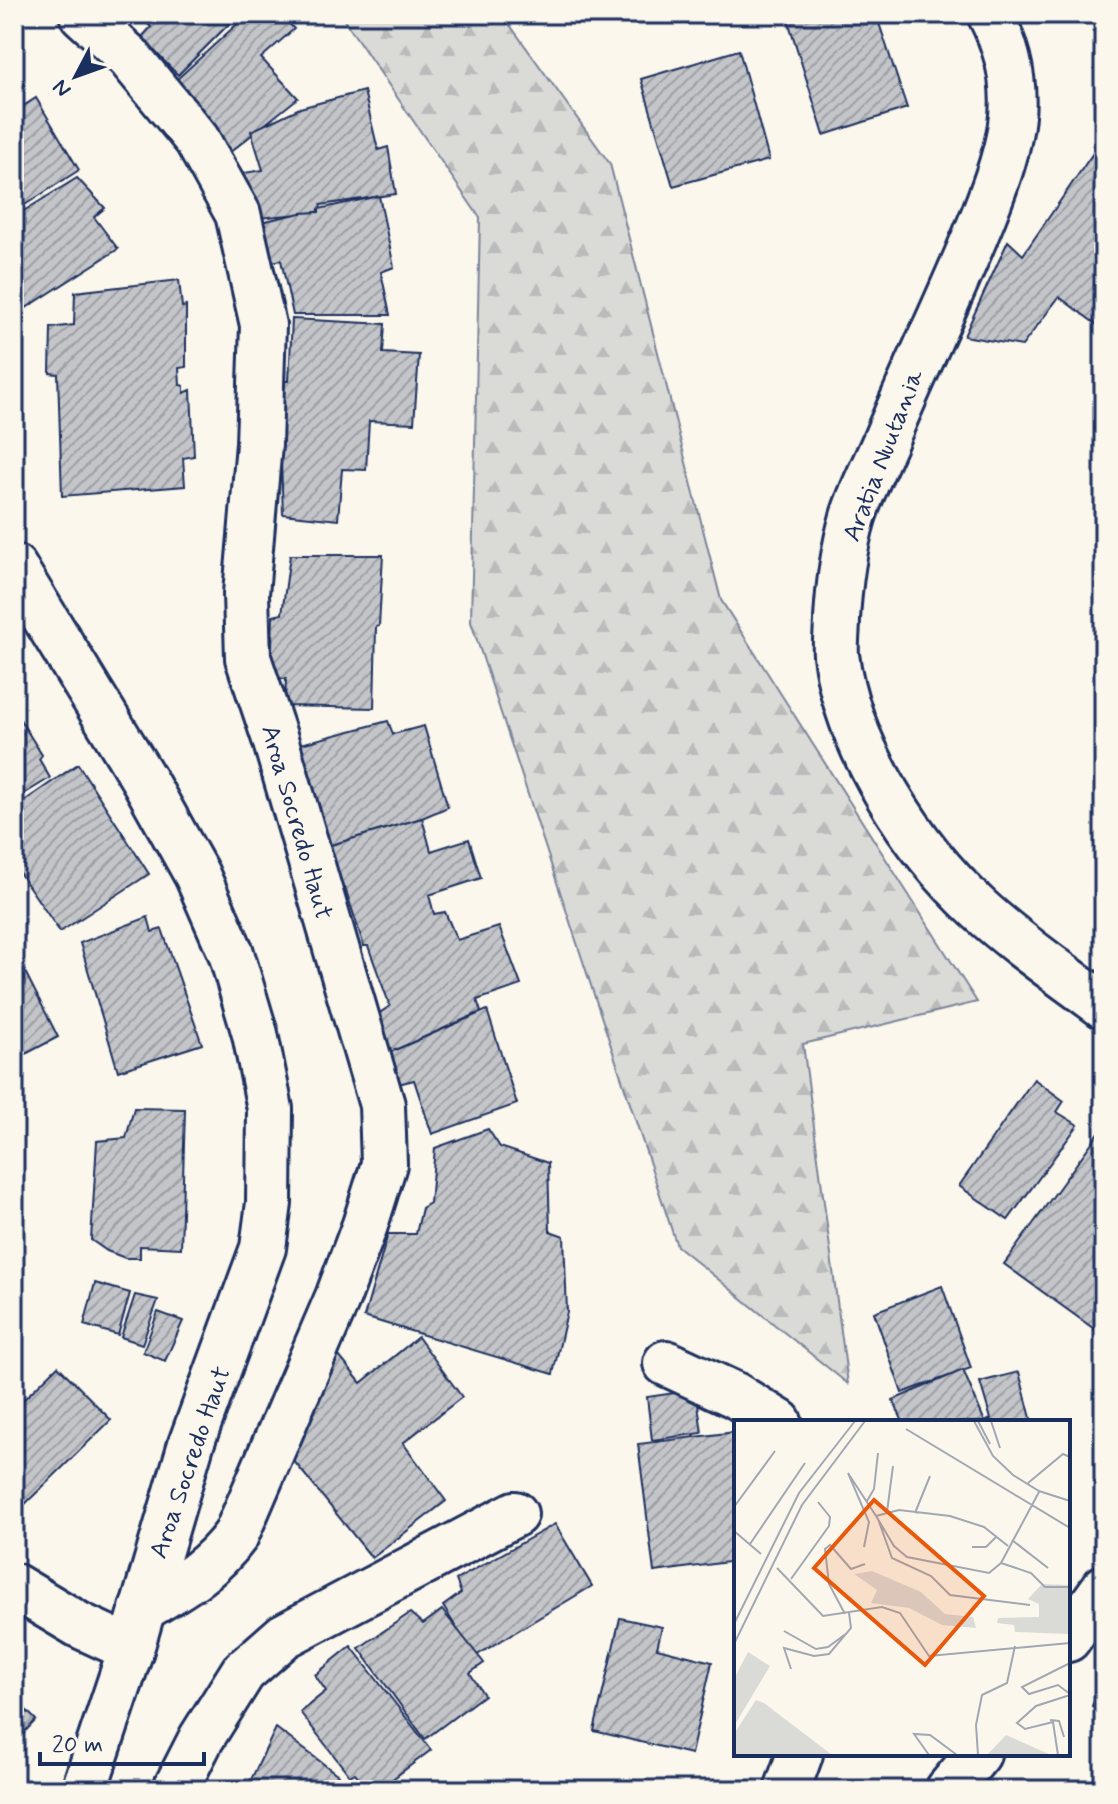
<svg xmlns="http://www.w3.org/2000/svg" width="1118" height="1804" viewBox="0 0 1118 1804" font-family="Mynerve,sans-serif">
	<defs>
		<pattern id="forest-firs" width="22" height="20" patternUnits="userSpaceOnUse" patternTransform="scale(2)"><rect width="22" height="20" fill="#dadad7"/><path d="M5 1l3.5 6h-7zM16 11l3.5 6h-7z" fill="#babbbb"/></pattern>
		<pattern id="building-hatch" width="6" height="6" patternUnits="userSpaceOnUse" patternTransform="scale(2)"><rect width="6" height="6" fill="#c3c5c9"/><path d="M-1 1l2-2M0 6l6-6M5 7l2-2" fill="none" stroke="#9ea0a6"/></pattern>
	</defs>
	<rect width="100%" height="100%" fill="#fbf7ec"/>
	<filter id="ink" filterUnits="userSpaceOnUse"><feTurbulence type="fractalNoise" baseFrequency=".0125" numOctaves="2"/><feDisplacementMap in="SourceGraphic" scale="16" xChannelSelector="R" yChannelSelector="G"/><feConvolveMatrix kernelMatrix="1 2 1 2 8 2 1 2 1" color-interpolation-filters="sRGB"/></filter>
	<g filter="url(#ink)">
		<path fill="url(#forest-firs)" stroke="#7a849a" stroke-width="2" d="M340,14H502L610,164L721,600L977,1002L803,1044L848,1384L677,1246L471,622L480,218Z"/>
		<g fill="url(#building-hatch)" stroke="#1b2f5e" stroke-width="2">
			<path d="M138,14H239L178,75L141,38L151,27Z"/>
			<path d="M248,14H281L294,29L261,58L298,98L219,161L163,92Z"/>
			<path d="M786,14H876L907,108L824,135Z"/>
			<path d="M739,50L769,160L673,186L641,79Z"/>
			<path d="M364,91L378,150L388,147L396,194L321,205L319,212L248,219L238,174L263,170L251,131L300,108Z"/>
			<path d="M36,98L79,170L14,212V112Z"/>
			<path d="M1104,137V330L1059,297L1022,346L964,336L1008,241L1023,255Z"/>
			<path d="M77,178L105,208L94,217L118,249L26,308L14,289V217Z"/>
			<path d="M379,196L394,267L381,272L390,315H293L281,260L261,265L252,224L301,213L319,212V209Z"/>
			<path d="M179,280L182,307L186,306V367L179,368L180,385L184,386V393L191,390L194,456L183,458L185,486L62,496L58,374L50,373L51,328L74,325L75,292Z"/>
			<path d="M292,319L385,324L383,353L419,355L414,423L369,421L366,470L342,469L338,520L283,514L281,462L265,460L273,381H289Z"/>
			<path d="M290,555H383L379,626L376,627L374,708L285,706L286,679L271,678L273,616L282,614Z"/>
			<path d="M14,710L42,755L39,759L50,778L14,800Z"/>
			<path d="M388,721L393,734L424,726L448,807L422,818L328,846L301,744Z"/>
			<path d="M78,764L149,874L60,932L14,865V808Z"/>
			<path d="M422,818L431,851L469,839L481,878L429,895L434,914L445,912L457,940L499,927L521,985L477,1000L481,1012L386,1054L375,1016L390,1006L368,946H364L345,888L333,890L328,846Z"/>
			<path d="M148,917L152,932L162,929L202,1044L118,1071L80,943Z"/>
			<path d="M14,950L58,1037L14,1060Z"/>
			<path d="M487,1010L517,1104L432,1134L414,1080L398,1084L386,1054Z"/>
			<path d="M1034,1079L1064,1101L1057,1112L1078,1125L1008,1220L959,1186Z"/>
			<path d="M134,1108L185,1109L181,1248L140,1246V1258H125L107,1251L91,1240L97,1141L126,1138Z"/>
			<path d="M1103,1127H1104V1336L1004,1264Z"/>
			<path d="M488,1129L500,1147L548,1163L550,1231L564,1236L567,1312L553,1374L364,1317L388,1234H416L422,1208L430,1203L435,1148Z"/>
			<path d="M95,1283L130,1293L118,1335L84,1325Z"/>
			<path d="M942,1286L971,1368L902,1393L874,1312Z"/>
			<path d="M135,1295L158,1300L142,1344L121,1337Z"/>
			<path d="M158,1312L183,1321L165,1361L143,1352Z"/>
			<path d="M418,1337L462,1397L403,1443L446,1501L372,1558L285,1450L335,1351L361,1383Z"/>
			<path d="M58,1366L111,1420L23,1506L14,1496V1409Z"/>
			<path d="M963,1370L985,1422H903L893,1400Z"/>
			<path d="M1019,1372L1032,1422H985L991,1419L980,1382Z"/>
			<path d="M696,1390L702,1433L652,1440L647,1397Z"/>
			<path d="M736,1432V1561L654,1572L638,1444Z"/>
			<path d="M555,1524L592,1586L474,1657L443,1606L461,1593L456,1580Z"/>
			<path d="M442,1610L484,1663L470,1673L484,1695L425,1739L359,1648L410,1613L423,1624Z"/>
			<path d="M620,1618L662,1627L657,1648L712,1662L691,1754L594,1731Z"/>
			<path d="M351,1646L431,1750L378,1790H370L355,1773L350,1776L300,1712L326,1691L315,1675Z"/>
			<path d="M1104,1679V1711L1092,1706Z"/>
			<path d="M14,1698L36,1720L14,1743Z"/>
			<path d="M276,1728L358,1790H246Z"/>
		</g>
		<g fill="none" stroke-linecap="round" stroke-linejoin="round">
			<defs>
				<g id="minor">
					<path d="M82,14L128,56L197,140L238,214L263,325L259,444L246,594L248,658L275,739L382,1105L384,1164L365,1225L338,1297L236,1535C210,1571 179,1587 142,1609"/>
					<path d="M990,14C1029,89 1012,143 983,217C953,292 917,365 886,439C875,465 861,491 853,517C843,551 839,584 837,619C837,631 835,644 836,655C848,748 912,847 979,909C1017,944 1063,975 1104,1006"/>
					<path d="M14,567L144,780L197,875L231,953L255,1034L270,1109L269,1203L263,1248L191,1444L131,1649L79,1625L14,1586"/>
					<path d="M666,1363L735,1395L779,1422"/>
					<path d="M1068,1639L1104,1588"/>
					<path d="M84,1790L131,1649"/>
					<path d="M175,1790L201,1739L243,1672L284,1636L515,1514"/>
					<path d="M787,1790L800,1754"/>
					<path d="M948,1790L978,1754"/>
				</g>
			</defs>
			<use href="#minor" stroke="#1b2f5e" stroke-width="50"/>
			<use href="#minor" stroke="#fbf7ec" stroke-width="44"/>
		</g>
	</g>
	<g text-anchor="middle" stroke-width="8" stroke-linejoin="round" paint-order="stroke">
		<g font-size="26" fill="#1b2f5e" stroke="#fbf7ec">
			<text transform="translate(882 455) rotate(-69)" y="9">Aratia Nuutania</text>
			<text transform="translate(298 822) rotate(74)" y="9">Aroa Socredo Haut</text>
			<text transform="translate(189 1462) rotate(-71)" y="9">Aroa Socredo Haut</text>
		</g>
	</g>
	<g transform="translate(734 1420)">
		<rect width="336" height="336" fill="#fbf7ec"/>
		<path d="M138,151L187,172L211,194L239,197L242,208L208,205L175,188L137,183L143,170L120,154ZM308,164L336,165V214L281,212L280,205L263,203L264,198L305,197V184L294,179ZM272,315L317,335H253Z" fill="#dadad7"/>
		<path d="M14,232L36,246L0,306V259ZM22,280L30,283L98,335H0V314Z" fill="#dadad7"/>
		<path fill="none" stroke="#a1a7b3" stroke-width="2" d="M240,1L259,36L279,55L305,71L336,81M244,1L256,24M257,1L266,28M172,9L336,108M294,63L329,34L336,37M133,81L140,69L144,33M0,87L41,31M153,92L159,46M181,93L196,56M144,99L158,138L197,156L216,175L296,185M0,111L27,134M278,120L314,148M16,124L71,43M274,126L250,107L216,96L165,90L142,96L160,126L173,137L255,153L267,143L305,72M130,127L135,102L114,53L142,96M238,127H252L263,116M267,143L297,153L311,167H336M43,148L89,196L148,187L166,193L195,236L336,223M57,159L95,106L96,97L84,82M111,194L95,164L91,129L96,125L117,149L131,144M0,204L65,73L121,1M50,211L82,229L94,227L113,213M0,224L68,85L131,1M336,243L288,267L295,274L324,265L336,274M57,249L50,228L80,236L95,234L117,208L115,193M316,300L325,301L330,317M195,335L180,314L196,315L223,335M244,335L242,305L248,275L273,263L281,226M324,335L319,302L291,309L283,303L302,286L336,275"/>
		<path fill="#e8590c" fill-opacity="0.15" stroke="#e8590c" stroke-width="4" d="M140,80L250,176L191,245L80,148Z"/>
		<rect width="336" height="336" fill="none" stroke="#1b2f5e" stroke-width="4"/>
	</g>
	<rect width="1118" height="1804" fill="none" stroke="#fbf7ec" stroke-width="48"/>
	<rect x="24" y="24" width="1070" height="1756" fill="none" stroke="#1b2f5e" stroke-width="3" filter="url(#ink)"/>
	<g transform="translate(76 76) rotate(229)" stroke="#fbf7ec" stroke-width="6" paint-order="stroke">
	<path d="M0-6L14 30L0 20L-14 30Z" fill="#1b2f5e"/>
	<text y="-12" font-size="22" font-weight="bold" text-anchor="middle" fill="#1b2f5e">N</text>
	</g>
	<path d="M40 1752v12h164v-12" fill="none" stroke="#1b2f5e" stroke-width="4"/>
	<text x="52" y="1752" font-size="24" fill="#1b2f5e" stroke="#fbf7ec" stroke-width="6" paint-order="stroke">20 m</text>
</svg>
